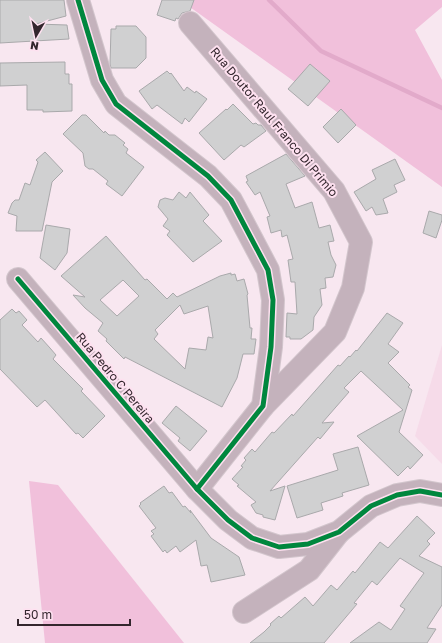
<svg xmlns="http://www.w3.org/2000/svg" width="442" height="643" viewBox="0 0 442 643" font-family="'Golos Text',sans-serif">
	<rect width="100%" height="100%" fill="#f8e7f0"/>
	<path fill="#f6dbe9" d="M442,345V464L415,436Z"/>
	<g fill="#f1c0db">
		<path d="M180,0H442V7L415,30L442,80V187Z"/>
		<path d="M29,481L58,485L184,643H45Z"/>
	</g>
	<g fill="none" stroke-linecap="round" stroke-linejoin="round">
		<path stroke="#e2aaca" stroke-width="4.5" d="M269,0L321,51L442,108"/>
	</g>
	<g fill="#d0d0d1" stroke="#a9a9ab" fill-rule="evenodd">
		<path d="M0,0H64L66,16L36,24L67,25L69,39L0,43Z"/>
		<path d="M162,0H194L190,11L182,13L178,19L176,18L175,21L157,15Z"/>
		<path d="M116,26H136L146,37V58L136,68H111L110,64L111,29H116Z"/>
		<path d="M65,62V74H69V84H72V111L43,112V110H27V85L0,86V63Z"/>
		<path d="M310,64L330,81L308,106L288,89Z"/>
		<path d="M167,71L170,74L171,73L184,91L187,87L195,93L196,91L207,99L189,122L185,118L182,124L157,105L152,109L139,91Z"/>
		<path d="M233,104L253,124L256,123L258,125H261L266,131L244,147L241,145L224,160L199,133L226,109L227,110Z"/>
		<path d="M341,109L356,125L338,143L323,127Z"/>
		<path d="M82,115H86L104,133L105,131L109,135H115L125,143L123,145L128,149L126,153L144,167L122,196L106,184L108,181L93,169H89L85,166L83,153L63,134Z"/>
		<path d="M45,152L63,171L52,182L42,231H16L17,216L8,213L12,203L15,200H19L25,183L30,185L38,162L36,160Z"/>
		<path d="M286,154L305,176L286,184L295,208L312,202L319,228L330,225L334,241L328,242L331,255L336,265L333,277L325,278L326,288L320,289L322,305L314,317L313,330L301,339H290V337H286L287,313L297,314L295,282H291L288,260L293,259L287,235L282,237L281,230L271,233L267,217L270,216L260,192L255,195L246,182L248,181L246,176Z"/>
		<path d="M395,159L405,180L394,185L397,192L383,199L388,213L376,215L372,207L366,211L354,192L376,179L372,170Z"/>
		<path d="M179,192L186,198L190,192L209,215L203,221L222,241L193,262L167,235L170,231L163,226L168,219L158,207L160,200L165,198L173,200Z"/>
		<path d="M429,211L442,215V220L436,238L423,233Z"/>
		<path d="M46,225L70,229L67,253L55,270L40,258Z"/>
		<path d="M106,236L145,280L147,279L167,299L173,293L177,297L220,276L231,273V275L235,274L237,281L244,279L248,294L247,295L250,328H252L251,339H256L254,354H243L237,378L222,407L125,357L124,359L106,341L107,339L98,331L103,323L85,308L73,295L85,297L61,276ZM123,280L139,296L117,316L100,300ZM180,305L184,314L208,306L213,338L208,337L206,350L189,348L185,369L154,339L158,334L155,330Z"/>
		<path d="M12,309L16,313L19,311L27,320L22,325L38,342L41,338L50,348L56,355L53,359L83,389L81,391L105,416L83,438L78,433L76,434L45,400L37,407L0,369V320Z"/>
		<path d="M387,313L403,323L388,344L399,352L388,363L410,385L408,387L412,390L399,432L423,455L410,469L408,466L398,476L357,436L403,410L361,371L344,388L349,392L322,423L334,422L320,439L318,437L270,491L285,486L275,520L263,517V515L256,513L251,505L256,502L237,486L239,485L232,479L243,467L241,466L246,460L244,458L252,449L255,452L272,432L274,433L292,414L293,416L338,365L340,366L349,356L350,357L356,350L357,351Z"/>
		<path d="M176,406L207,431L190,451L178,441L180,438L162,423Z"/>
		<path d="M358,447L369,485L342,493L343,496L321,503L323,510L297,518L287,486L338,470L333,454Z"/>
		<path d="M164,486L169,493L172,492L183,507L185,506L191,513L190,510L211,538L239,557L245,575L211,582L207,565L201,566L196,540L180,552L176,546L167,553L165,550L163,552L151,536L154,534L151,531L156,528L139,506L141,504L140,503Z"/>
		<path d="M417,516L435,533L427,541L430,544L419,556L442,567V605L427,628L436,629L427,643H350L379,622L391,630L405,609L400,606L424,573L400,558L377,585L372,581L354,603L357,604L324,643H250L264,632L271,625L270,624L279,616L281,618L305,597L313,606L331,585L337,590L353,571L355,573L380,542L388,548Z"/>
	</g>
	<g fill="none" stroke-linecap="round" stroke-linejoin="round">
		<defs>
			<g id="minor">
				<path d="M78,0L102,80L116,104L208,176L231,200L268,270L273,300L271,347L263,406L197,489"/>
				<path d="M190,23L334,191L361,242L353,288L335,332L263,406"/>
				<path d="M18,279L197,489L228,520L252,538L279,547L308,544L339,532L371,506L397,495L420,491L442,495"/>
				<path d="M244,612L309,570L338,533"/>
			</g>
		</defs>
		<use href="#minor" stroke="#d3c6cd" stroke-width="24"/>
		<use href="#minor" stroke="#c4b2bc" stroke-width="22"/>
		<defs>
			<g id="cycleway">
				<path d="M78,0L102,80L116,104L208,176L231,200L268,270L273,300L271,347L263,406L197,489"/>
				<path d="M18,279L197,489L228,520L252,538L279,547L308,544L339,532L371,506L397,495L420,491L442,495"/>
			</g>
		</defs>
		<use href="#cycleway" stroke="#fee1f0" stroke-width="8"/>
		<use href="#cycleway" stroke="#00873e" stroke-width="5"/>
	</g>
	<g text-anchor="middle" stroke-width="4" stroke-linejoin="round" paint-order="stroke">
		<g font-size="12" fill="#33262d" stroke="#fee1f0">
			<text transform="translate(274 122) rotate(50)" y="4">Rua Doutor Raul Franco Di Primio</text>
			<text transform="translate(115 378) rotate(50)" y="4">Rua Pedro C Pereira</text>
		</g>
	</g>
	<g transform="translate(36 36) rotate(189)" stroke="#fee1f0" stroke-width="3" paint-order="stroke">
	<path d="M0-3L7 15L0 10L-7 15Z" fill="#33262d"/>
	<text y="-6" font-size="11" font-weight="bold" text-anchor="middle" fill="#33262d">N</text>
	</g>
	<path d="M18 619v6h112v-6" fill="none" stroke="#33262d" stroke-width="2"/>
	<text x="24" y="619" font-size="12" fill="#33262d" stroke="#fee1f0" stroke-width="3" paint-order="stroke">50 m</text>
</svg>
